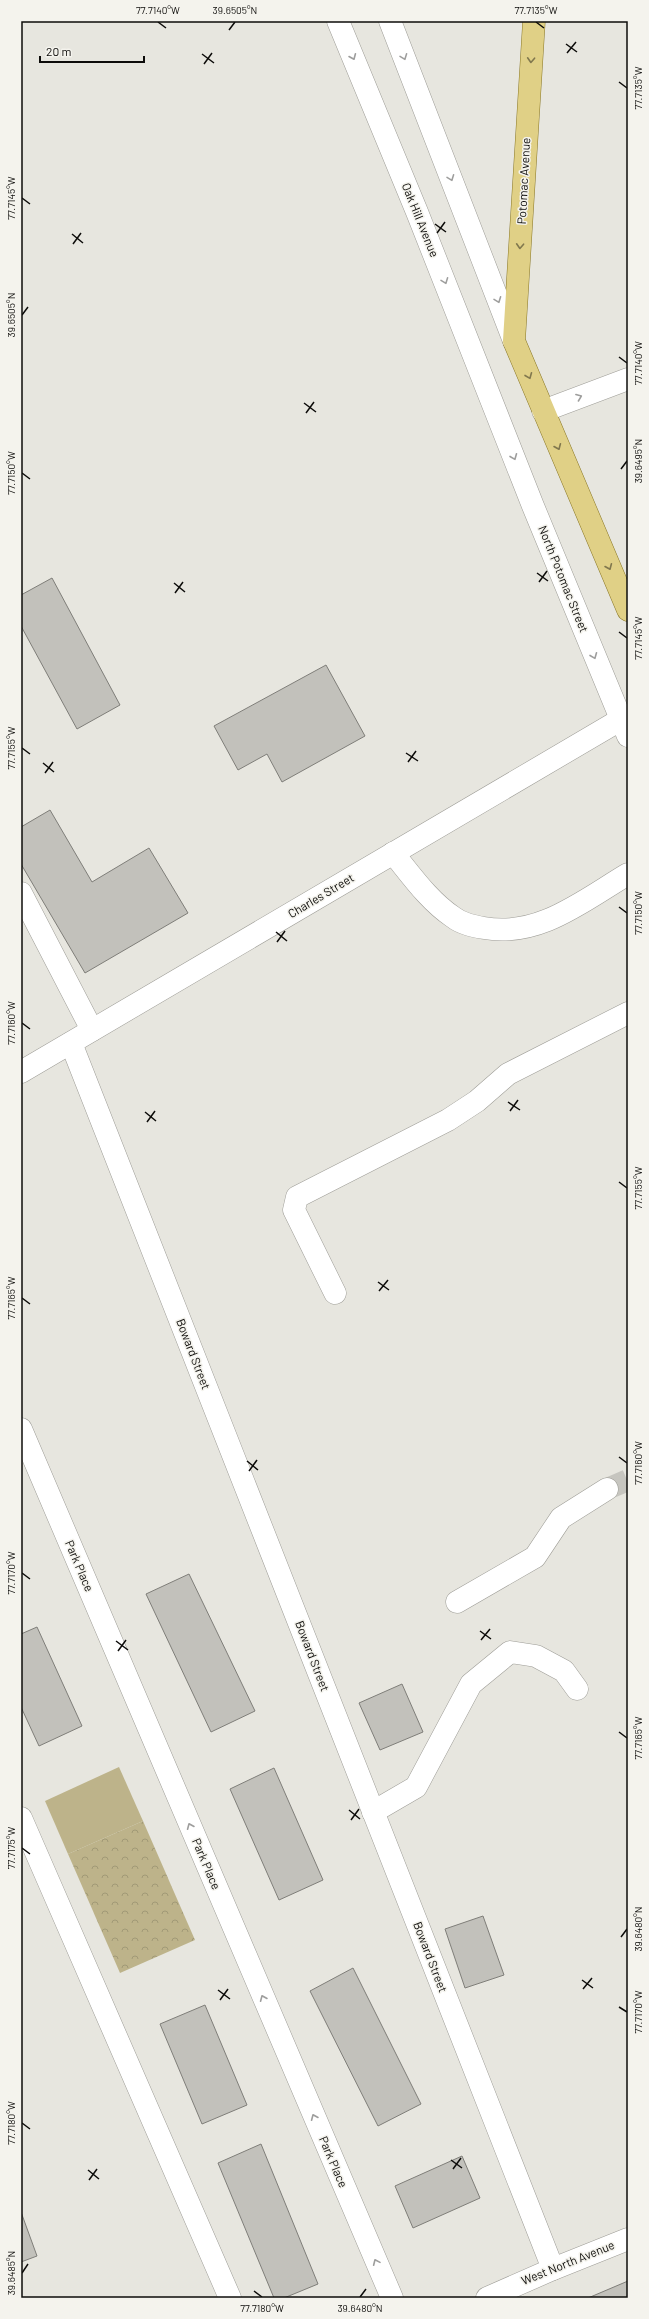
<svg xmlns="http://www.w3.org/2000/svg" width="649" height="2319" viewBox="0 0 649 2319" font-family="Barlow,sans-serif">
	<defs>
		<pattern id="park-crowns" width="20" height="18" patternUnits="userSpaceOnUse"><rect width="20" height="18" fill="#bdb38a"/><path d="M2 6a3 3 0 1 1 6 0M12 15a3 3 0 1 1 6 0" fill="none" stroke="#a19976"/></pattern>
	</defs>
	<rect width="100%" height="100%" fill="#e7e6df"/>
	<path fill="#bdb38a" d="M119,1767L143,1821L68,1854L45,1801Z"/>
	<path fill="url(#park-crowns)" d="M143,1821L195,1940L120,1973L68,1854Z"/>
	<g fill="#c2c1bb" stroke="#7f7e79">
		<path d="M52,578L120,705L77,729L21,626V595Z"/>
		<path d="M326,665L365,736L282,782L267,754L238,770L214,726Z"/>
		<path d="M50,810L92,882L149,848L188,913L85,973L21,864V827Z"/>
		<path d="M189,1574L255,1711L211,1732L146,1594Z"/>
		<path d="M37,1627L82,1726L39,1746L21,1707V1634Z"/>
		<path d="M402,1684L423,1732L380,1750L359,1703Z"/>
		<path d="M274,1768L323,1880L279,1900L230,1789Z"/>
		<path d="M483,1916L504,1975L465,1988L445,1929Z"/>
		<path d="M353,1968L421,2104L378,2126L310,1991Z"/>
		<path d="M205,2005L247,2105L202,2124L160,2024Z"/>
		<path d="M261,2144L318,2284L284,2298H274L218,2163Z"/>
		<path d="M462,2156L480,2198L413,2228L395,2186Z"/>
		<path d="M21,2212L37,2256L21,2262Z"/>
		<path d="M628,2281V2298H588Z"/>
	</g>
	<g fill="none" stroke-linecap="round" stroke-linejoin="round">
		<path stroke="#c6c5bf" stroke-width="22" stroke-dasharray="22 11" stroke-linecap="butt" d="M607,1489L628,1480"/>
		<defs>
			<g id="minor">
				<path d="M338,21L417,212L533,506L628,736"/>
				<path d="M390,21L514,341"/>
				<path d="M543,411L628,379"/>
				<path d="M393,853C411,875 429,901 453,917C462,924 473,926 484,928C539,938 584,900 628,874"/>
				<path d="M21,893L92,1030"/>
				<path d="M71,1043L553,2269"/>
				<path d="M21,1072L620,720"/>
				<path d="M335,1293L294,1210L297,1197L448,1120L477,1101L508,1074L628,1013"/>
				<path d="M21,1429L392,2298"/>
				<path d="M457,1602L535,1557L561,1518L607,1489"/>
				<path d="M373,1812L416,1787L471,1684L510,1652L536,1656L564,1671L577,1689"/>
				<path d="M21,1818L230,2298"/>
				<path d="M487,2298L553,2269L628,2239"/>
			</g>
			<path id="major" d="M534,21L514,341L628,610"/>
		</defs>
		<use href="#minor" stroke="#9e9d97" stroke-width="23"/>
		<use href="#major" stroke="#897726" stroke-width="23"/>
		<use href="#minor" stroke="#fff" stroke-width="22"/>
		<use href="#major" stroke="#e0d086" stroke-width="22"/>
	</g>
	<defs><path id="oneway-chevron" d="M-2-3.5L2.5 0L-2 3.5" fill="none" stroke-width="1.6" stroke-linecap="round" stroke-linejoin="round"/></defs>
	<g stroke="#9e9e9d">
		<use href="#oneway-chevron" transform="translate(353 57) rotate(67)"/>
		<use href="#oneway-chevron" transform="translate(404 57) rotate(69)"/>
		<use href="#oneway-chevron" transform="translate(451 178) rotate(69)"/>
		<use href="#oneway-chevron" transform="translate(445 281) rotate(69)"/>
		<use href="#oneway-chevron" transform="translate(498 300) rotate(69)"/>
		<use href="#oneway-chevron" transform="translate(579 397) rotate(-21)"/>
		<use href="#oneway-chevron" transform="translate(514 457) rotate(68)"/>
		<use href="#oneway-chevron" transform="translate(594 656) rotate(68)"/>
		<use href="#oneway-chevron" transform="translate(190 1826) rotate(-113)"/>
		<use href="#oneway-chevron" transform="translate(263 1998) rotate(-113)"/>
		<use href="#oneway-chevron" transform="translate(314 2117) rotate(-113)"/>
		<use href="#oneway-chevron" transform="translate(376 2262) rotate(-114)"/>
	</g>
	<g stroke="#81784e">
		<use href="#oneway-chevron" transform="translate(531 60) rotate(93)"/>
		<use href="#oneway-chevron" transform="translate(520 246) rotate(93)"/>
		<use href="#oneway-chevron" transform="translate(529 376) rotate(68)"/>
		<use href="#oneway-chevron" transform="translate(558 447) rotate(67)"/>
		<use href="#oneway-chevron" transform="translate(609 567) rotate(67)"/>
	</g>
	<path fill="none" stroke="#0d0c0a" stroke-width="1.5" d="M158,22L166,28M536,22L544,28M229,30L235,22M566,44L577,52M567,53L576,42M202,54L214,63M204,64L212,53M619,82L627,88M22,198L30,204M435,224L446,232M437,233L445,222M72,234L83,243M73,244L81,233M22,315L28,307M619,357L627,363M304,403L316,412M306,413L314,402M621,469L627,461M22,473L30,479M537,573L548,581M539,582L547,571M174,583L185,592M175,593L183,582M619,632L627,638M22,748L30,754M406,753L418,761M408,762L416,751M43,763L54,772M45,773L53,762M619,907L627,913M276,932L287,941M277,942L285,931M22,1023L30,1029M508,1102L520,1110M510,1111L518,1100M145,1112L156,1121M147,1122L155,1111M619,1182L627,1188M378,1282L389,1290M379,1291L388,1280M22,1298L30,1304M619,1457L627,1463M247,1461L258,1470M249,1471L257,1460M22,1573L30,1579M480,1631L491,1639M481,1640L490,1629M116,1641L128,1650M118,1651L126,1640M619,1732L627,1738M349,1810L360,1819M351,1820L359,1809M22,1848L30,1854M621,1937L627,1929M582,1980L593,1988M583,1989L592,1978M218,1990L230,1999M220,2000L228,1989M619,2007L627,2012M22,2123L30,2129M451,2160L462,2168M453,2169L461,2158M88,2170L99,2179M89,2180L97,2169M22,2273L28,2264M254,2291L262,2297M360,2297L366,2289"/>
	<g text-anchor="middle" stroke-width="3" stroke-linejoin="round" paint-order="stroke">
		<g font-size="12" fill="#0d0c0a" stroke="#f4f3ed">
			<text transform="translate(524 181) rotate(-87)" y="4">Potomac Avenue</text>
			<text transform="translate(420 220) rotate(68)" y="4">Oak Hill Avenue</text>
			<text transform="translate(563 579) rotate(68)" y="4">North Potomac Street</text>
			<text transform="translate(321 896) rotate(-31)" y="4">Charles Street</text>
			<text transform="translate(193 1354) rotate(69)" y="4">Boward Street</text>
			<text transform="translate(79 1566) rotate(67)" y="4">Park Place</text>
			<text transform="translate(312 1656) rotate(69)" y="4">Boward Street</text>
			<text transform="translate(206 1864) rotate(67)" y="4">Park Place</text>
			<text transform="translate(430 1957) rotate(69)" y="4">Boward Street</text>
			<text transform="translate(333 2162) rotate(67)" y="4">Park Place</text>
			<text transform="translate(568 2263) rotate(-22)" y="4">West North Avenue</text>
		</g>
	</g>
	<rect width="649" height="2319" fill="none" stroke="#f4f3ed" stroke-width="44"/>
	<path d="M40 56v6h104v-6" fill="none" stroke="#0d0c0a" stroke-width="2"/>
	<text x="46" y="56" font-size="12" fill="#0d0c0a" stroke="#f4f3ed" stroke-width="3" paint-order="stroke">20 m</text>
	<rect x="22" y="22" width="605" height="2275" fill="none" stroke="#0d0c0a" stroke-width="1.5"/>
	<g font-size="10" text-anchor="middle" fill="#0d0c0a">
		<text x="158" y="14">77.7140°W</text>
		<text x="235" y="14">39.6505°N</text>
		<text x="536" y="14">77.7135°W</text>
		<text transform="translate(638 88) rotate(-90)" y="4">77.7135°W</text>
		<text transform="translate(11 198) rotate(-90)" y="4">77.7145°W</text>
		<text transform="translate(11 315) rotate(-90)" y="4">39.6505°N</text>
		<text transform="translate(638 363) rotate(-90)" y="4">77.7140°W</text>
		<text transform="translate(638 461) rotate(-90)" y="4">39.6495°N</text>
		<text transform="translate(11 473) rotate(-90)" y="4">77.7150°W</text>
		<text transform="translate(638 638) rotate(-90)" y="4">77.7145°W</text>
		<text transform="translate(11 748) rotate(-90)" y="4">77.7155°W</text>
		<text transform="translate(638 913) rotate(-90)" y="4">77.7150°W</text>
		<text transform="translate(11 1023) rotate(-90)" y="4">77.7160°W</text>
		<text transform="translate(638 1188) rotate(-90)" y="4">77.7155°W</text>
		<text transform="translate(11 1298) rotate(-90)" y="4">77.7165°W</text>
		<text transform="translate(638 1463) rotate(-90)" y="4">77.7160°W</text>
		<text transform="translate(11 1573) rotate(-90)" y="4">77.7170°W</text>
		<text transform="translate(638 1738) rotate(-90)" y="4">77.7165°W</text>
		<text transform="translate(11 1848) rotate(-90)" y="4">77.7175°W</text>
		<text transform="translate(638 1929) rotate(-90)" y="4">39.6480°N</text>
		<text transform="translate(638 2012) rotate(-90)" y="4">77.7170°W</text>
		<text transform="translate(11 2123) rotate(-90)" y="4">77.7180°W</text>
		<text transform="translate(11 2273) rotate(-90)" y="4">39.6485°N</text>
		<text x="262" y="2312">77.7180°W</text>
		<text x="360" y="2312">39.6480°N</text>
	</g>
</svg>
